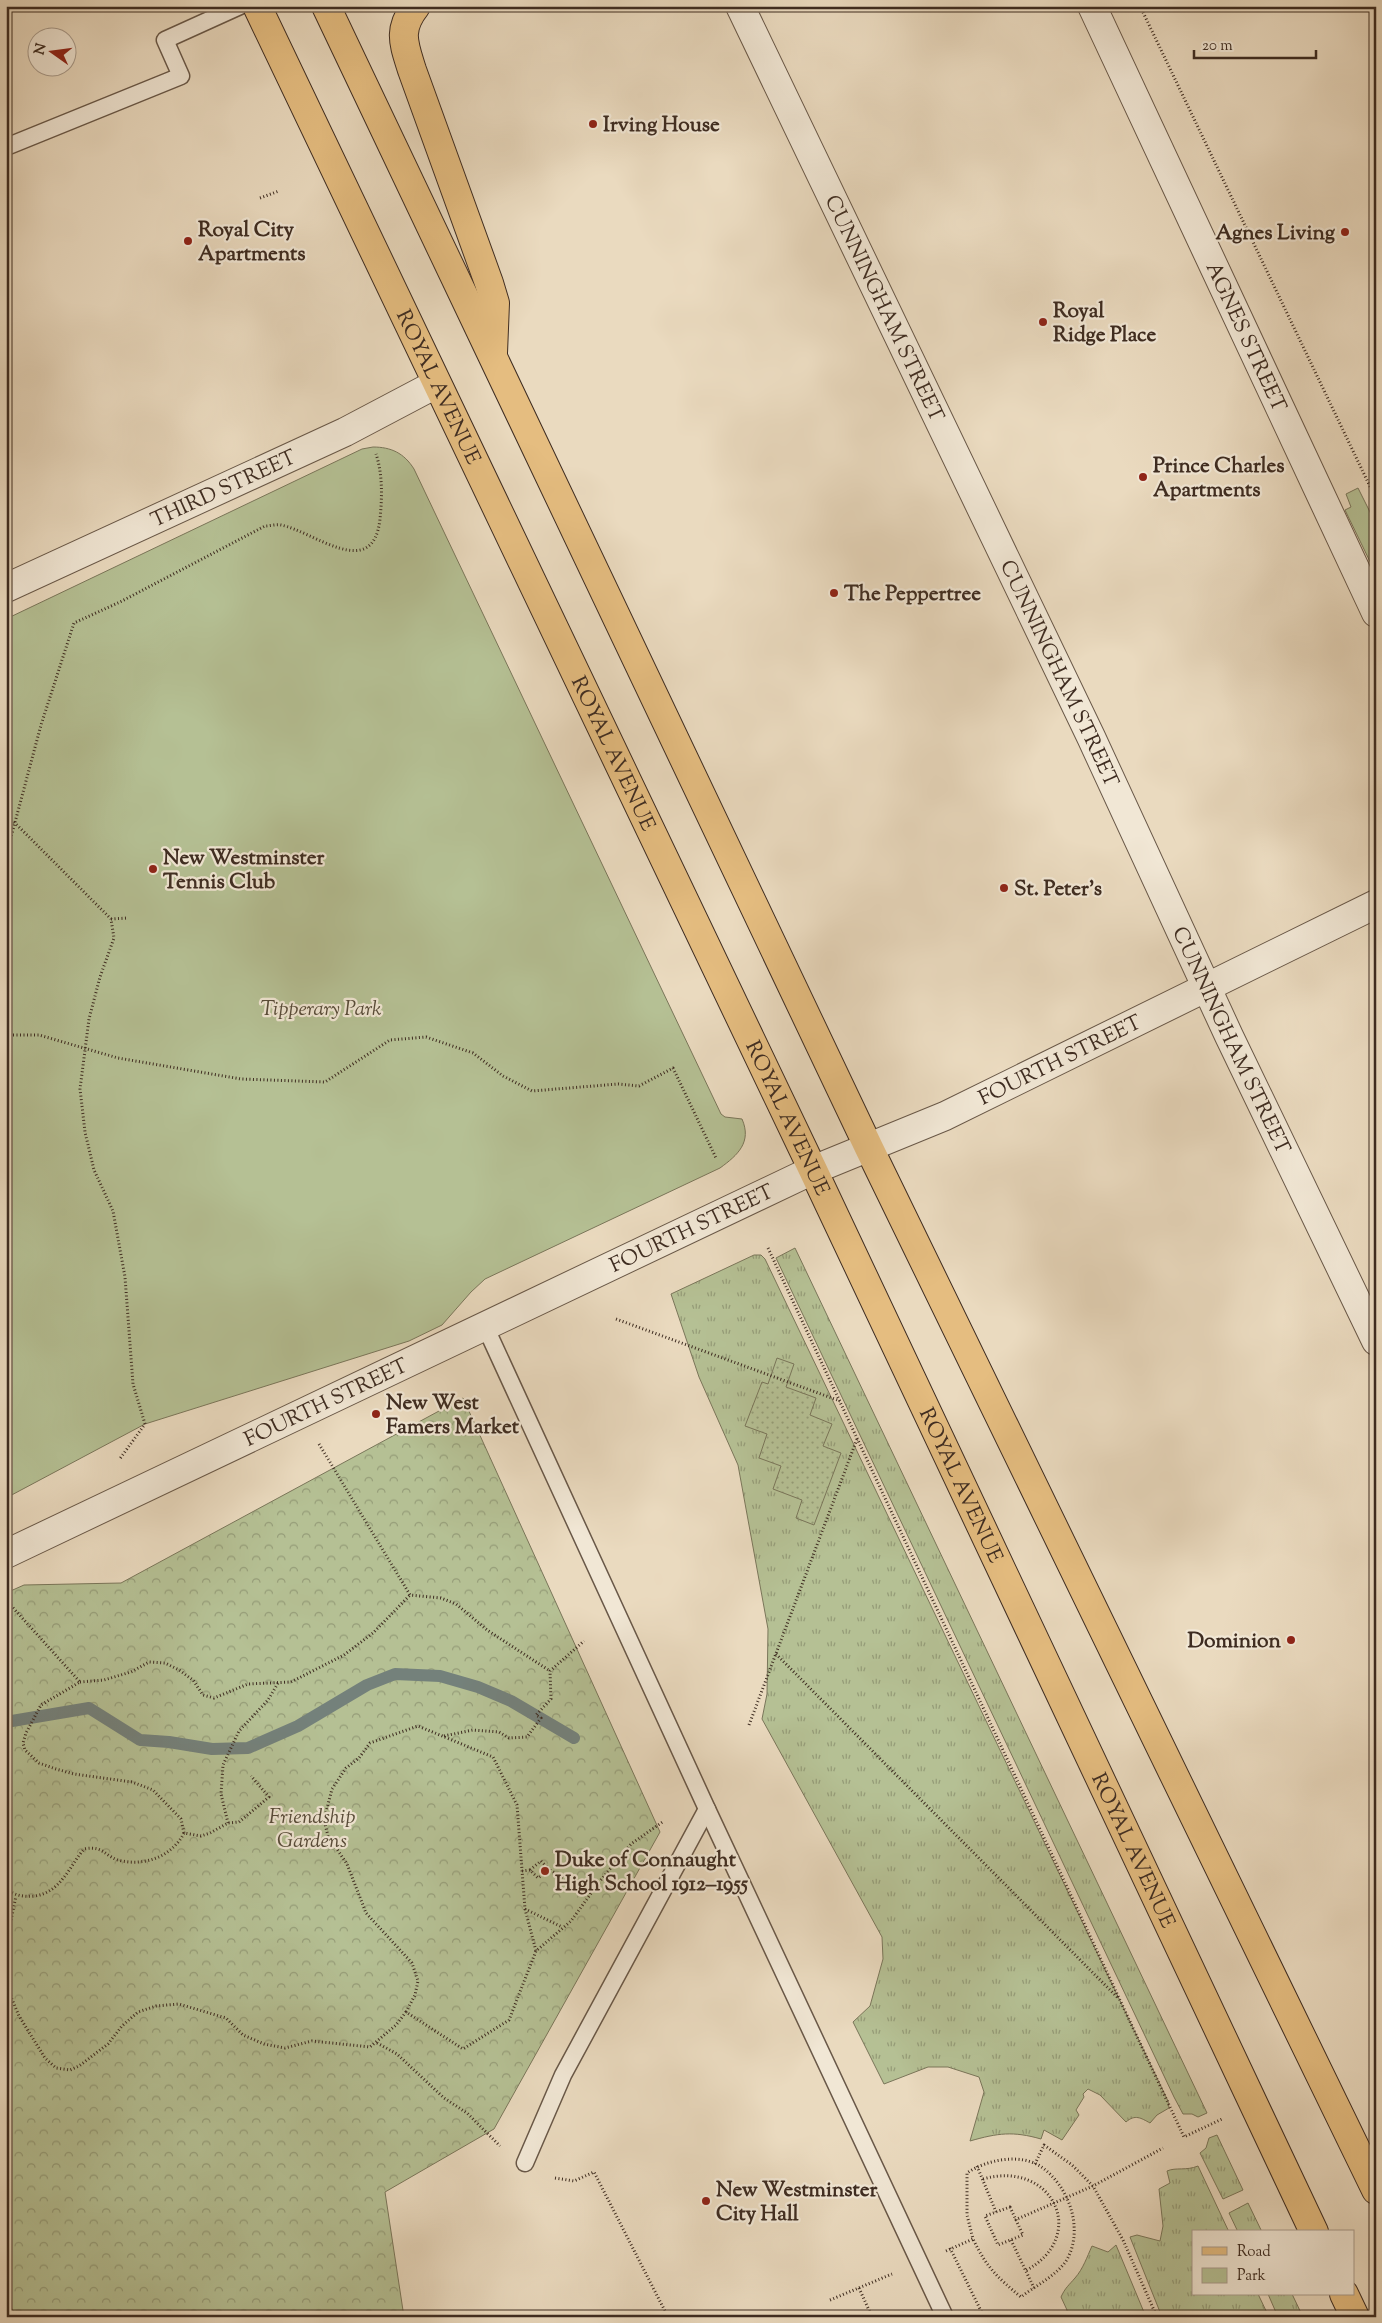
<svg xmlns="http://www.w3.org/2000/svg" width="1382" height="2323" viewBox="0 0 1382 2323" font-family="'Sorts Mill Goudy',serif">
	<defs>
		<pattern id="grass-tufts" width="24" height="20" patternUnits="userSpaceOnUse" patternTransform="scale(1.25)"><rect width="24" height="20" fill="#b5c094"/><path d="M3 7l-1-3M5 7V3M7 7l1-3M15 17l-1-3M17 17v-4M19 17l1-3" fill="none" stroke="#959c78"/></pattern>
		<pattern id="forest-crowns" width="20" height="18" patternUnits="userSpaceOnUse" patternTransform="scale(1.25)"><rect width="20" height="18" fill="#b5c094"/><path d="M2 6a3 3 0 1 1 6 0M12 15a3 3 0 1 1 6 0" fill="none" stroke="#959c78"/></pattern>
		<pattern id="garden-dots" width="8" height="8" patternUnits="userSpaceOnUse" patternTransform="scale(1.25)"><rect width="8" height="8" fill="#b5c094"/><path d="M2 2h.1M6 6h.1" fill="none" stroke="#959c78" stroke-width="1.8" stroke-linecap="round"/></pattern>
	</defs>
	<rect width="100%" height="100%" fill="#eadabf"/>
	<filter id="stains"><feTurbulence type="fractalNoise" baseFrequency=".004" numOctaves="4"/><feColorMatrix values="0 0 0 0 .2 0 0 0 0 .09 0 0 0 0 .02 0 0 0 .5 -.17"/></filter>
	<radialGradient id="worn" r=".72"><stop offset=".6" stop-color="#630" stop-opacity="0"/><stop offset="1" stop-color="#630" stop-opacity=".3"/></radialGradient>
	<g fill="url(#grass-tufts)" stroke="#7a765a">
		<path d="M795,1248L1207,2113L1198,2117L1192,2114H1183L1174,2097L776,1258Z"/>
		<path d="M754,1255H761L765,1259L1168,2101L1169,2108L1157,2115L1150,2123C1141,2118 1135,2114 1126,2122L1100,2095L1088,2089L1083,2094L1084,2097L1076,2110L1079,2115L1062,2140L1044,2130L1041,2139C1013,2131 998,2133 970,2141L984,2092L979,2077L948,2067H928L884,2084L853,2022L870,2006L883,1959L882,1937L762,1719L767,1694L768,1629L738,1465L699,1377L671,1294Z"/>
		<path d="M1217,2135L1243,2190L1223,2199L1200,2153L1206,2148L1209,2138Z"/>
		<path d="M1198,2166L1229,2232H1193V2294H1258L1269,2317H1162L1130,2237L1137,2235L1160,2241L1163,2226L1159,2189L1170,2183L1167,2171C1176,2167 1186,2171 1198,2166Z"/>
		<path d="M1248,2203L1262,2232H1238L1229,2213Z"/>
		<path d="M1116,2245L1146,2317H1067V2310L1061,2297C1065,2288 1069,2285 1075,2278C1083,2269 1087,2257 1092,2246L1108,2252Z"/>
		<path d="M1268,2294H1292L1303,2317H1278Z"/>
	</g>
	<path fill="url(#forest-crowns)" stroke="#7a765a" d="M463,1398L660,1832L494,2129L385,2192L404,2317H16L6,2296V1593L24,1585L121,1583Z"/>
	<g fill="#b5c094" stroke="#7a765a">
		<path d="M373,447C391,447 404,453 414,469L721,1114L725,1117L742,1119C752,1142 738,1155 720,1168L485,1279L471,1292L442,1325L409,1341L145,1424L6,1498V619L362,449Z"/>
		<path d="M1358,488L1376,524V574L1345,510L1351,507L1346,494Z"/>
	</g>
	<path fill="url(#garden-dots)" stroke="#7a765a" d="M777,1358L794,1364L786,1387L816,1398L810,1415L832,1424L823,1446L841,1453L814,1525L796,1518L802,1500L773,1489L781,1466L759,1458L767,1434L745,1426L762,1382L768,1384Z"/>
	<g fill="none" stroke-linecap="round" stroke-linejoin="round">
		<path stroke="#74817b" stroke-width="12" d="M6,1722L89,1708L140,1740L169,1742L212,1749L248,1748L298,1726L367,1685L395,1674L440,1676L478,1687L511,1701L574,1738"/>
		<defs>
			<g id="service">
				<path d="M6,147L181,76L165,40L240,6"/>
				<path d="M485,1326L707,1809L945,2317"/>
				<path d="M525,2163L563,2075L707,1809"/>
			</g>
			<g id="minor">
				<path id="s1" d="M740,6L1091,737L1229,1036L1376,1341"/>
				<path id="s2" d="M1092,6L1376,613"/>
				<path id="s3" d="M6,588L345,432L436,384"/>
				<path id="s4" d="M6,1554L813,1170L945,1116L1376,904"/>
			</g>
			<g id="primary">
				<path id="s5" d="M257,6L813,1170L1314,2232"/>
				<path d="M326,6L869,1148L1376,2190"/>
				<path d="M416,6C397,30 404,44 412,70L489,283L495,303L493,353"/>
				<path d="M1344,2294L1355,2317"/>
			</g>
		</defs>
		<use href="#service" stroke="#695848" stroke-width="19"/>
		<use href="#minor" stroke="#695848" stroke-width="30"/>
		<use href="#primary" stroke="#3e2c21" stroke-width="30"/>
		<g stroke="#3e2c21" stroke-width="3" stroke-dasharray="1 2.5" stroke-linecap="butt">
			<path d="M1140,6L1376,499"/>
			<path d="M260,198L279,191"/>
			<path d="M14,822L111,919L114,938L100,977L89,1019L80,1089L85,1132L94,1170L113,1211L125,1277L133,1384L145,1424L119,1460"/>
			<path d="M6,856L41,725L74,623L120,602L265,526C270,526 276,524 281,525C313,531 373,583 380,519C382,499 383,475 376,454"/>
			<path d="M111,919L128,918"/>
			<path d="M6,1035H39L118,1058L241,1079L325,1082L390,1040L426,1037L473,1053L503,1076L532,1091L618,1084L639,1086L673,1068L716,1158"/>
			<path d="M768,1248L1184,2137L1222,2119"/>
			<path d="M616,1319L840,1401"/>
			<path d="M319,1444L410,1595L441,1598L456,1604L487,1630L550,1671"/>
			<path d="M6,1600L80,1682L41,1705L26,1733L23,1743L25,1750L39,1763L56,1769L74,1774L132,1782L153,1790L181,1819L184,1833"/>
			<path d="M776,1654L1119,1999"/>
			<path d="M80,1682L104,1680L131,1672L149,1662L165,1663L179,1670L193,1680L203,1695L214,1698L248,1684L291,1682L344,1655L373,1633L410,1595"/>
			<path d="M749,1725L857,1439"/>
			<path d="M444,1736L473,1730L499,1732L509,1738L527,1737L541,1718L536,1715L551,1699L550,1671L584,1641"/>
			<path d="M228,1823L221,1794L223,1765L239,1731L268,1700L278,1683"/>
			<path d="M550,1870L591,1893"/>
			<path d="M522,1871L530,1870L538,1878L550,1870L541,1861L530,1870"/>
			<path d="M6,1889C16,1896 24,1897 35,1896C61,1892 69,1867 84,1849C105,1845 105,1858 122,1861C147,1866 173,1855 184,1833L201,1836L210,1833L228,1823L239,1822L269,1797L251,1776"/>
			<path d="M525,1909L536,1951"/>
			<path d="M6,1944L16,1896"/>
			<path d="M6,1971L11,1997L19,2016L45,2058L56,2068L70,2070L79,2066L108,2044L122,2026L138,2012L156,2006L179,2004L226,2018L243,2035L264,2044L285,2048L312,2041L370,2047L396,2025L406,2012L463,2049L509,2020L536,1951L571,1921L600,1881L631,1844L664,1821"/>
			<path d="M406,2012L415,1995L418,1981L412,1963L366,1913L347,1864L328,1836L324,1820L332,1789L346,1768L359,1758L370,1743L418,1726L493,1757L517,1805L525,1909L562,1927"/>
			<path d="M377,2043L397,2054L444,2098L467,2113L500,2146"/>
			<path d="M1035,2164L1044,2145L1072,2165L1093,2186L1163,2148"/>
			<path d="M977,2166L996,2212"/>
			<path d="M555,2178L574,2181L594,2172L668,2317"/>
			<path d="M983,2179C1053,2159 1090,2237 1025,2271"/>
			<path d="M1010,2207L1023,2235L998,2245L985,2216Z"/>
			<path d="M1015,2220L1093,2186L1123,2240L1157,2317"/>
			<path d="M1011,2240L1034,2288"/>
			<path d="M950,2248L984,2317"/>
			<path d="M946,2251L973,2239L967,2215V2173C986,2160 1019,2153 1040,2166C1069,2185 1085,2230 1066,2261C1056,2276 1035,2286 1021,2297C997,2277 987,2268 973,2239"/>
			<path d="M859,2288L872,2317"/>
			<path d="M830,2300L892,2274"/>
		</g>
		<use href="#service" stroke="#f1e7d5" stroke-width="16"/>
		<use href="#minor" stroke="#f1e7d5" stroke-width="28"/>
		<use href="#primary" stroke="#e5bd80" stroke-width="28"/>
	</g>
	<g fill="#8f2418" stroke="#f1e7d5" stroke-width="2">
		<circle cx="593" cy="124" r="5"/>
		<circle cx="1345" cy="232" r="5"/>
		<circle cx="188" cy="241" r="5"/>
		<circle cx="1043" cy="322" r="5"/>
		<circle cx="1143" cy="477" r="5"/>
		<circle cx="834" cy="593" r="5"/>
		<circle cx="153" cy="869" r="5"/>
		<circle cx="1004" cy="888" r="5"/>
		<circle cx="376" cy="1414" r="5"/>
		<circle cx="1291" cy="1640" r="5"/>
		<circle cx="545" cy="1871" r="5"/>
		<circle cx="706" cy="2201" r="5"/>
	</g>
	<g text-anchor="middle" stroke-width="4.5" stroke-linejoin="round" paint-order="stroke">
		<g font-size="21" font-weight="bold" fill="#3e2c21" stroke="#f1e7d5" text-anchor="start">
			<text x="603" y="131">Irving House</text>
			<text x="198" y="236">Royal City<tspan x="198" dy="24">Apartments</tspan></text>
			<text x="1335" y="239" text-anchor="end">Agnes Living</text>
			<text x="1053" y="317">Royal<tspan x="1053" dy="24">Ridge Place</tspan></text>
			<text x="1153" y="472">Prince Charles<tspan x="1153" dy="24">Apartments</tspan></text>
			<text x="844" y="600">The Peppertree</text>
			<text x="163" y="864">New Westminster<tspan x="163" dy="24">Tennis Club</tspan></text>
			<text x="1014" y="895">St. Peter's</text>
			<text x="386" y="1409">New West<tspan x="386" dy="24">Famers Market</tspan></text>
			<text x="1281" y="1647" text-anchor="end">Dominion</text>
			<text x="555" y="1866">Duke of Connaught<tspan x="555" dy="24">High School 1912–1955</tspan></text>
			<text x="716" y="2196">New Westminster<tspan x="716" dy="24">City Hall</tspan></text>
		</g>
		<g font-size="21" fill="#3e2c21" stroke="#f1e7d5">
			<text dy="7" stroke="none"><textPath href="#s1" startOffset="335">CUNNINGHAM STREET</textPath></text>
			<text dy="7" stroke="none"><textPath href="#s2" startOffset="365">AGNES STREET</textPath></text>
			<text dy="7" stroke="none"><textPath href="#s5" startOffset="422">ROYAL AVENUE</textPath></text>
			<text dy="7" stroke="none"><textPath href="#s3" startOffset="239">THIRD STREET</textPath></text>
			<text dy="7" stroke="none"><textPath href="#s1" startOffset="740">CUNNINGHAM STREET</textPath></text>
			<text dy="7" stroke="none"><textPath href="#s5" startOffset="828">ROYAL AVENUE</textPath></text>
			<text dy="7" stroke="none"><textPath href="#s1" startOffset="1145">CUNNINGHAM STREET</textPath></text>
			<text dy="7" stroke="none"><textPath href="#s4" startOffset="1164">FOURTH STREET</textPath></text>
			<text dy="7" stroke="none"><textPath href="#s5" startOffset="1232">ROYAL AVENUE</textPath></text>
			<text dy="7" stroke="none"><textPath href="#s4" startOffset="759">FOURTH STREET</textPath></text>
			<text dy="7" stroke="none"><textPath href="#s4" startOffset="354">FOURTH STREET</textPath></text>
			<text dy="7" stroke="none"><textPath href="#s5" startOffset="1638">ROYAL AVENUE</textPath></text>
			<text dy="7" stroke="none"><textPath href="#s5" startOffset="2042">ROYAL AVENUE</textPath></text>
		</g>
		<g font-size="21" font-style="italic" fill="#564a38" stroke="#f1e7d5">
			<text x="321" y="1015">Tipperary Park</text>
			<text x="312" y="1823">Friendship<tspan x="312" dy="24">Gardens</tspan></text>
		</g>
	</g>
	<rect width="1382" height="2323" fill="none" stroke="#eadabf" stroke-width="25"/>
	<rect x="8" y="8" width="1367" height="2308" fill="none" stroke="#3e2c21" stroke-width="2.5"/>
	<rect x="12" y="12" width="1357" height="2298" fill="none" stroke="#3e2c21"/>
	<rect x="1192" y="2230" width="162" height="65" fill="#f1e7d5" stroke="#a99c8d"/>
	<rect x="1202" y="2247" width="25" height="8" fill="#e5bd80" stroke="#a99c8d"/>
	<text x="1237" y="2256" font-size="15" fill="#3e2c21">Road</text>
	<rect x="1202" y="2268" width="25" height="15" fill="#b5c094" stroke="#a99c8d"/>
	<text x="1237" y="2280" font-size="15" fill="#3e2c21">Park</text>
	<g transform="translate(52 52) rotate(284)"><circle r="24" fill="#f1e7d5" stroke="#a99c8d"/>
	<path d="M0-4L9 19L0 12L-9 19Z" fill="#8f2418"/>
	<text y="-8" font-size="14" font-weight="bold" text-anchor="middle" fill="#3e2c21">N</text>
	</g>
	<path d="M1194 50v8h122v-8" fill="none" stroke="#3e2c21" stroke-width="2.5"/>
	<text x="1202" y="50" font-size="15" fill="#3e2c21" stroke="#f1e7d5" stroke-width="4" paint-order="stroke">20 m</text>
	<rect width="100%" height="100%" filter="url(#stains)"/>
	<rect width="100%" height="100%" fill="url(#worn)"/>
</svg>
